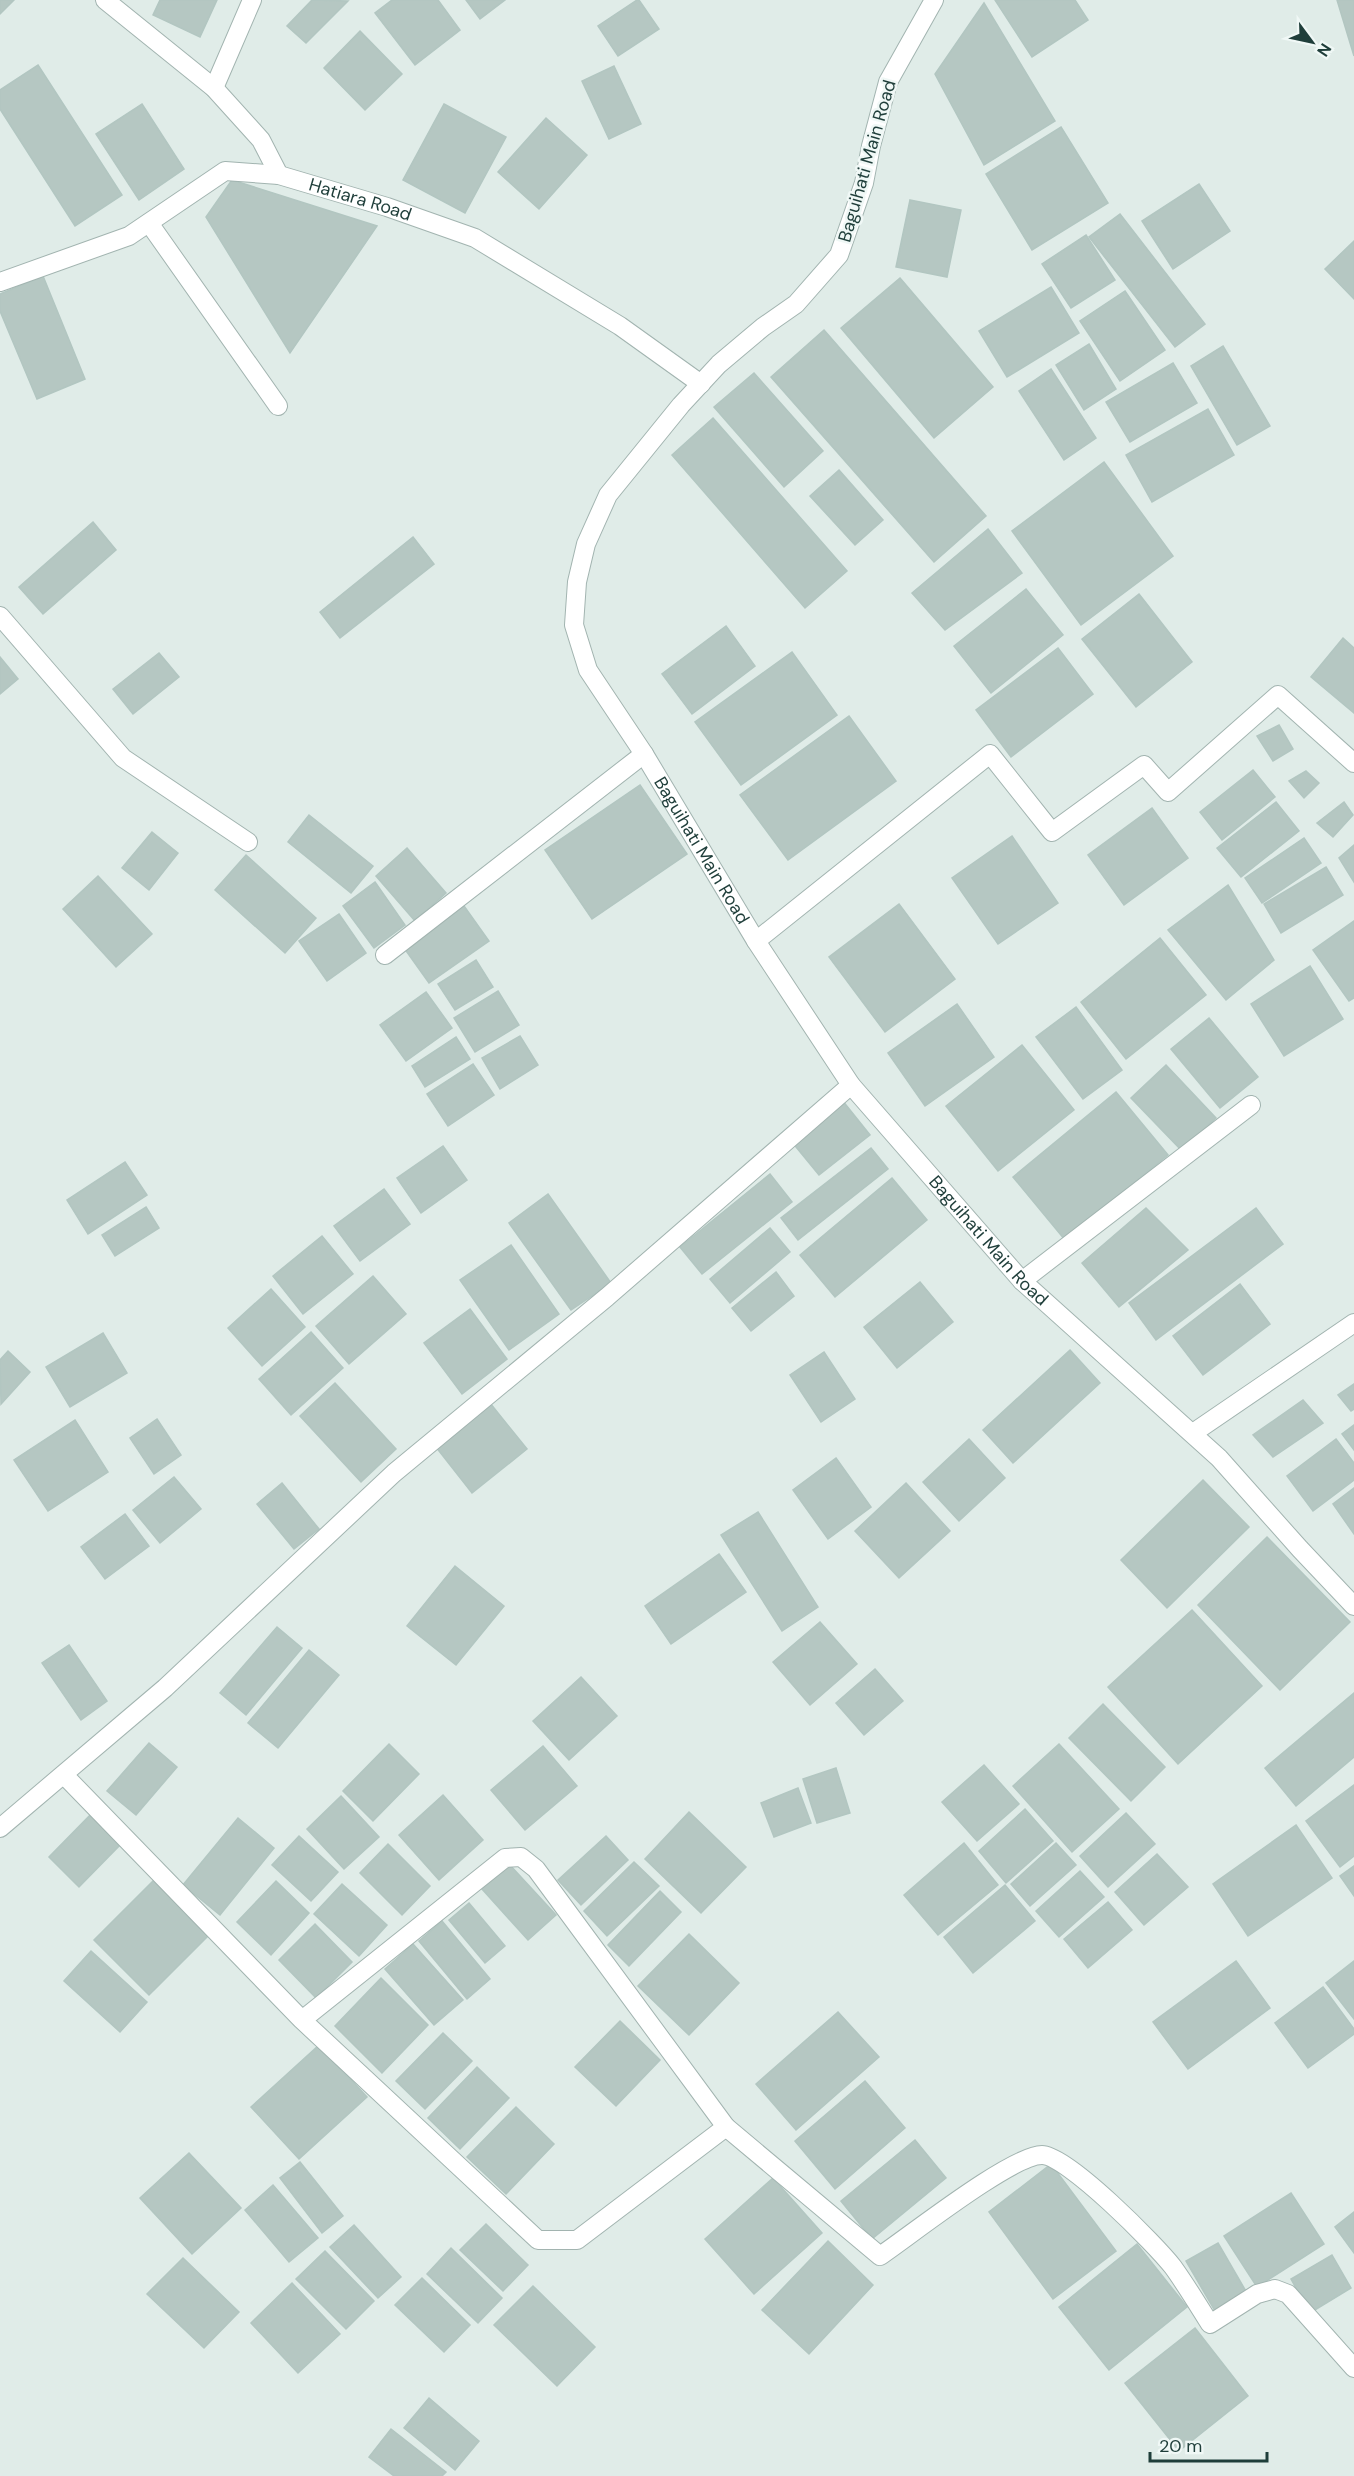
<svg xmlns="http://www.w3.org/2000/svg" width="1354" height="2476" viewBox="0 0 1354 2476" font-family="'DM Sans',sans-serif">
	<rect width="100%" height="100%" fill="#e0ece8"/>
	<g fill="#b5c7c2" stroke="#b2c6c1" stroke-width="1.5">
		<path d="M0,0H14L0,14Z"/>
		<path d="M160,0H217L200,37L153,15Z"/>
		<path d="M312,0L348,1L306,43L287,26Z"/>
		<path d="M392,0H438L460,30L415,65L375,13Z"/>
		<path d="M466,0H505L480,19Z"/>
		<path d="M637,0H639L659,29L618,56L598,26Z"/>
		<path d="M995,0H1075L1088,20L1032,57Z"/>
		<path d="M1337,0H1354V56Z"/>
		<path d="M984,3L1055,121L984,165L935,74Z"/>
		<path d="M360,31L402,74L365,110L324,68Z"/>
		<path d="M38,65L122,195L75,226L0,109V90Z"/>
		<path d="M614,66L641,124L609,139L582,81Z"/>
		<path d="M142,104L184,169L139,200L96,134Z"/>
		<path d="M444,104L506,137L465,213L403,180Z"/>
		<path d="M546,118L587,155L539,209L498,172Z"/>
		<path d="M1061,127L1108,203L1032,250L986,174Z"/>
		<path d="M232,180L377,226L290,353L206,217Z"/>
		<path d="M1199,184L1230,231L1173,269L1142,221Z"/>
		<path d="M910,200L961,210L947,277L896,267Z"/>
		<path d="M1120,214L1205,324L1175,347L1089,237Z"/>
		<path d="M1086,235L1115,280L1071,308L1042,264Z"/>
		<path d="M1354,241V299L1325,269Z"/>
		<path d="M43,276L85,379L37,399L0,311V294Z"/>
		<path d="M900,278L993,387L934,438L841,328Z"/>
		<path d="M1051,287L1079,333L1007,377L979,331Z"/>
		<path d="M1125,291L1165,350L1120,381L1080,321Z"/>
		<path d="M824,330L986,516L934,562L771,377Z"/>
		<path d="M1089,344L1116,389L1084,410L1056,365Z"/>
		<path d="M1223,346L1270,426L1237,445L1191,366Z"/>
		<path d="M1173,363L1197,403L1130,442L1106,402Z"/>
		<path d="M1051,369L1096,438L1064,460L1019,391Z"/>
		<path d="M754,373L823,451L784,487L714,407Z"/>
		<path d="M1208,409L1234,455L1152,502L1126,455Z"/>
		<path d="M713,418L847,571L805,608L672,455Z"/>
		<path d="M1104,462L1173,556L1081,625L1012,531Z"/>
		<path d="M839,470L883,520L855,545L810,496Z"/>
		<path d="M93,522L116,550L43,614L19,587Z"/>
		<path d="M988,529L1022,573L945,630L912,593Z"/>
		<path d="M413,537L434,564L340,638L320,612Z"/>
		<path d="M1026,589L1063,635L991,693L954,646Z"/>
		<path d="M1139,594L1192,662L1136,707L1082,639Z"/>
		<path d="M726,626L755,666L692,714L662,674Z"/>
		<path d="M1343,638L1354,648V713L1311,677Z"/>
		<path d="M1058,648L1093,694L1011,757L976,710Z"/>
		<path d="M792,652L837,715L741,785L695,722Z"/>
		<path d="M159,653L179,677L133,714L113,689Z"/>
		<path d="M0,657L18,679L0,694Z"/>
		<path d="M849,716L896,781L788,860L740,795Z"/>
		<path d="M1279,725L1293,749L1273,761L1257,736Z"/>
		<path d="M1253,770L1275,797L1222,840L1200,812Z"/>
		<path d="M1306,771L1319,783L1304,798L1289,781Z"/>
		<path d="M640,785L687,854L592,919L545,850Z"/>
		<path d="M1276,802L1299,831L1241,877L1217,848Z"/>
		<path d="M1344,802L1353,815L1333,837L1317,823Z"/>
		<path d="M1152,808L1188,858L1124,905L1088,855Z"/>
		<path d="M309,815L373,866L351,893L288,842Z"/>
		<path d="M152,832L178,853L149,890L122,868Z"/>
		<path d="M1012,836L1058,903L998,944L952,878Z"/>
		<path d="M1304,838L1321,863L1262,903L1245,878Z"/>
		<path d="M1354,845V882L1339,858Z"/>
		<path d="M407,848L446,893L415,921L376,876Z"/>
		<path d="M246,855L316,918L285,953L215,890Z"/>
		<path d="M1326,867L1343,895L1281,933L1264,904Z"/>
		<path d="M98,876L152,934L116,967L63,909Z"/>
		<path d="M375,882L405,925L374,948L343,906Z"/>
		<path d="M1228,885L1274,960L1226,1000L1168,930Z"/>
		<path d="M899,904L955,979L885,1032L829,957Z"/>
		<path d="M464,906L489,941L429,983L404,948Z"/>
		<path d="M339,914L366,953L327,981L299,941Z"/>
		<path d="M1354,921V998L1349,1001L1313,950Z"/>
		<path d="M1160,938L1206,995L1126,1059L1081,1002Z"/>
		<path d="M476,960L493,987L455,1010L438,984Z"/>
		<path d="M1310,966L1343,1019L1284,1056L1251,1004Z"/>
		<path d="M498,991L519,1025L475,1052L454,1018Z"/>
		<path d="M426,992L452,1028L406,1061L380,1025Z"/>
		<path d="M957,1004L994,1057L925,1106L888,1053Z"/>
		<path d="M1076,1007L1122,1070L1083,1099L1036,1037Z"/>
		<path d="M1209,1018L1258,1077L1220,1108L1171,1049Z"/>
		<path d="M520,1036L538,1065L500,1089L482,1058Z"/>
		<path d="M456,1037L470,1059L425,1087L412,1066Z"/>
		<path d="M1022,1045L1074,1110L998,1171L946,1106Z"/>
		<path d="M473,1064L494,1095L448,1126L427,1094Z"/>
		<path d="M1166,1065L1216,1118L1182,1151L1131,1098Z"/>
		<path d="M1116,1092L1168,1155L1065,1240L1013,1177Z"/>
		<path d="M842,1100L870,1135L819,1175L792,1142Z"/>
		<path d="M443,1146L467,1180L421,1213L397,1178Z"/>
		<path d="M871,1148L888,1169L798,1240L781,1218Z"/>
		<path d="M125,1162L147,1195L88,1234L67,1200Z"/>
		<path d="M770,1174L792,1202L702,1274L680,1247Z"/>
		<path d="M892,1178L927,1220L835,1297L800,1255Z"/>
		<path d="M384,1189L410,1224L360,1261L334,1226Z"/>
		<path d="M548,1194L611,1283L571,1310L509,1223Z"/>
		<path d="M146,1207L159,1228L115,1256L102,1235Z"/>
		<path d="M1146,1208L1188,1250L1119,1307L1082,1263Z"/>
		<path d="M1256,1208L1283,1244L1156,1340L1129,1303Z"/>
		<path d="M770,1228L790,1252L730,1303L710,1279Z"/>
		<path d="M322,1236L353,1274L303,1314L273,1276Z"/>
		<path d="M511,1245L559,1314L509,1350L460,1280Z"/>
		<path d="M776,1272L794,1296L751,1331L732,1308Z"/>
		<path d="M373,1276L406,1314L349,1364L316,1326Z"/>
		<path d="M920,1282L953,1322L897,1368L864,1327Z"/>
		<path d="M1240,1284L1270,1324L1203,1375L1173,1336Z"/>
		<path d="M271,1289L305,1327L262,1366L228,1328Z"/>
		<path d="M470,1309L507,1359L462,1394L424,1343Z"/>
		<path d="M311,1332L343,1368L291,1415L259,1379Z"/>
		<path d="M103,1333L127,1373L70,1407L46,1367Z"/>
		<path d="M1070,1350L1100,1383L1013,1463L983,1430Z"/>
		<path d="M8,1351L30,1372L1,1404L0,1360Z"/>
		<path d="M824,1352L855,1399L821,1422L790,1375Z"/>
		<path d="M335,1383L396,1449L361,1482L300,1416Z"/>
		<path d="M1354,1384V1409L1351,1411L1338,1395Z"/>
		<path d="M1303,1400L1323,1423L1273,1457L1253,1435Z"/>
		<path d="M490,1403L527,1449L472,1493L436,1447Z"/>
		<path d="M157,1419L181,1455L154,1474L130,1438Z"/>
		<path d="M75,1420L108,1472L48,1511L14,1460Z"/>
		<path d="M1354,1425V1450L1342,1434Z"/>
		<path d="M969,1439L1005,1478L959,1521L923,1482Z"/>
		<path d="M1336,1439L1354,1463V1480L1313,1511L1287,1476Z"/>
		<path d="M836,1458L871,1507L828,1539L793,1490Z"/>
		<path d="M174,1477L201,1509L160,1543L133,1510Z"/>
		<path d="M1203,1480L1249,1527L1167,1608L1121,1560Z"/>
		<path d="M282,1483L319,1529L294,1549L257,1504Z"/>
		<path d="M906,1483L950,1531L899,1578L855,1531Z"/>
		<path d="M1354,1488V1534L1333,1504Z"/>
		<path d="M758,1512L818,1607L782,1631L721,1535Z"/>
		<path d="M125,1514L149,1546L105,1579L81,1547Z"/>
		<path d="M1267,1537L1350,1622L1280,1690L1198,1605Z"/>
		<path d="M719,1554L746,1592L671,1644L645,1606Z"/>
		<path d="M455,1566L504,1606L456,1665L407,1626Z"/>
		<path d="M1192,1610L1262,1686L1178,1764L1108,1687Z"/>
		<path d="M820,1622L857,1664L810,1705L773,1662Z"/>
		<path d="M277,1627L302,1648L246,1715L220,1693Z"/>
		<path d="M69,1645L107,1701L81,1720L42,1663Z"/>
		<path d="M309,1650L339,1675L278,1748L248,1723Z"/>
		<path d="M875,1669L903,1701L864,1735L836,1703Z"/>
		<path d="M581,1677L617,1716L569,1760L533,1721Z"/>
		<path d="M1354,1693V1757L1296,1806L1265,1768Z"/>
		<path d="M1103,1704L1165,1767L1131,1801L1069,1738Z"/>
		<path d="M149,1743L177,1767L136,1815L107,1791Z"/>
		<path d="M389,1744L419,1774L373,1821L343,1791Z"/>
		<path d="M1059,1744L1119,1809L1072,1852L1013,1786Z"/>
		<path d="M543,1746L577,1786L525,1830L491,1790Z"/>
		<path d="M984,1765L1019,1804L977,1841L942,1802Z"/>
		<path d="M836,1768L850,1813L817,1823L803,1779Z"/>
		<path d="M1354,1785V1856L1340,1867L1306,1821Z"/>
		<path d="M798,1788L811,1823L774,1837L761,1803Z"/>
		<path d="M443,1795L483,1840L439,1880L399,1835Z"/>
		<path d="M341,1796L379,1837L344,1869L307,1829Z"/>
		<path d="M1025,1809L1053,1841L1006,1883L979,1851Z"/>
		<path d="M93,1812L123,1842L79,1887L49,1857Z"/>
		<path d="M689,1812L746,1867L701,1913L645,1859Z"/>
		<path d="M1126,1813L1155,1844L1108,1887L1080,1856Z"/>
		<path d="M238,1818L274,1848L220,1915L183,1885Z"/>
		<path d="M1296,1825L1332,1878L1248,1936L1213,1884Z"/>
		<path d="M299,1836L338,1872L311,1901L272,1865Z"/>
		<path d="M606,1836L628,1860L581,1905L558,1880Z"/>
		<path d="M964,1843L998,1885L938,1935L904,1895Z"/>
		<path d="M1056,1843L1076,1865L1030,1906L1011,1884Z"/>
		<path d="M388,1844L430,1886L402,1915L360,1873Z"/>
		<path d="M1157,1854L1188,1887L1144,1925L1115,1892Z"/>
		<path d="M634,1862L659,1886L607,1936L584,1911Z"/>
		<path d="M509,1864L556,1915L528,1940L482,1889Z"/>
		<path d="M1354,1866V1896L1340,1876Z"/>
		<path d="M1080,1871L1104,1897L1059,1937L1036,1911Z"/>
		<path d="M156,1878L211,1933L149,1995L94,1940Z"/>
		<path d="M276,1881L309,1913L271,1955L237,1922Z"/>
		<path d="M342,1884L387,1925L359,1956L314,1914Z"/>
		<path d="M1005,1885L1035,1921L973,1973L944,1937Z"/>
		<path d="M660,1891L681,1912L629,1966L608,1945Z"/>
		<path d="M1108,1902L1132,1930L1088,1968L1064,1939Z"/>
		<path d="M469,1903L505,1946L485,1963L449,1920Z"/>
		<path d="M442,1921L490,1979L467,1999L419,1941Z"/>
		<path d="M315,1924L352,1962L316,1998L279,1960Z"/>
		<path d="M689,1934L739,1983L689,2035L638,1986Z"/>
		<path d="M413,1944L463,2000L434,2025L385,1969Z"/>
		<path d="M91,1951L147,2002L120,2032L64,1981Z"/>
		<path d="M1236,1961L1270,2008L1188,2069L1153,2022Z"/>
		<path d="M1354,1961V2019L1326,1983Z"/>
		<path d="M381,1978L428,2025L382,2073L335,2026Z"/>
		<path d="M1323,1987L1354,2029V2034L1308,2068L1275,2023Z"/>
		<path d="M838,2012L879,2057L796,2130L756,2084Z"/>
		<path d="M620,2021L660,2060L616,2106L575,2067Z"/>
		<path d="M443,2033L472,2061L425,2109L396,2081Z"/>
		<path d="M319,2045L367,2097L299,2159L251,2107Z"/>
		<path d="M477,2067L509,2098L460,2149L428,2118Z"/>
		<path d="M865,2081L905,2128L835,2189L795,2141Z"/>
		<path d="M516,2107L554,2144L506,2194L467,2157Z"/>
		<path d="M915,2140L946,2178L872,2239L841,2201Z"/>
		<path d="M189,2153L241,2208L192,2254L140,2198Z"/>
		<path d="M300,2162L343,2216L322,2233L280,2178Z"/>
		<path d="M1051,2164L1116,2251L1053,2299L989,2212Z"/>
		<path d="M773,2178L822,2233L754,2294L705,2239Z"/>
		<path d="M273,2185L318,2238L289,2262L245,2210Z"/>
		<path d="M1291,2193L1324,2244L1257,2287L1224,2236Z"/>
		<path d="M1354,2212V2253L1335,2227Z"/>
		<path d="M486,2224L528,2265L503,2291L460,2250Z"/>
		<path d="M354,2225L401,2277L378,2298L330,2247Z"/>
		<path d="M828,2241L873,2285L809,2354L762,2310Z"/>
		<path d="M1218,2243L1247,2293L1215,2311L1186,2261Z"/>
		<path d="M1137,2244L1187,2307L1109,2370L1059,2307Z"/>
		<path d="M451,2248L502,2298L478,2323L427,2274Z"/>
		<path d="M325,2251L374,2301L346,2329L296,2279Z"/>
		<path d="M1332,2255L1351,2288L1310,2313L1291,2279Z"/>
		<path d="M183,2258L239,2312L204,2348L147,2294Z"/>
		<path d="M422,2278L470,2325L444,2352L395,2305Z"/>
		<path d="M292,2283L340,2334L298,2373L251,2323Z"/>
		<path d="M533,2286L595,2347L557,2386L494,2325Z"/>
		<path d="M1195,2328L1248,2396L1179,2451L1125,2383Z"/>
		<path d="M429,2398L479,2441L455,2470L404,2428Z"/>
		<path d="M391,2429L446,2472L442,2476H394L369,2457Z"/>
	</g>
	<g fill="none" stroke-linecap="round" stroke-linejoin="round">
		<defs>
			<g id="minor">
				<path d="M105,0L214,88L261,140L279,175"/>
				<path d="M214,88L252,0"/>
				<path d="M149,223L278,406"/>
				<path d="M0,616L123,758L248,842"/>
				<path d="M756,941L990,754L1052,832L1144,765L1168,792L1278,695L1354,763"/>
				<path d="M385,955L644,754"/>
				<path d="M1022,1281L1251,1105"/>
				<path d="M1193,1433L1354,1323"/>
				<path d="M64,1775L302,2020L538,2240H577L726,2127L536,1869L521,1857L505,1858L302,2020"/>
				<path d="M0,1828L165,1688L394,1473L607,1297L851,1085"/>
				<path d="M726,2127L880,2256C911,2235 1012,2155 1042,2155C1067,2155 1156,2245 1173,2267C1186,2285 1198,2305 1210,2324L1257,2294L1275,2289L1288,2294L1354,2368"/>
			</g>
			<g id="tertiary">
				<path id="s1" d="M934,0L888,82L871,146L864,183L839,255L796,304L763,327L719,364L681,405L608,495L586,544L577,582L574,625L588,670L644,754L756,941L851,1085L1022,1281L1219,1458L1300,1549L1354,1606"/>
				<path id="s2" d="M0,282L129,236L225,171L279,175L387,207L475,238L620,326L701,384"/>
			</g>
		</defs>
		<use href="#minor" stroke="#a2b4b0" stroke-width="20"/>
		<use href="#tertiary" stroke="#a2b4b0" stroke-width="20"/>
		<use href="#minor" stroke="#fff" stroke-width="18"/>
		<use href="#tertiary" stroke="#fff" stroke-width="18"/>
	</g>
	<g text-anchor="middle" stroke-width="5" stroke-linejoin="round" paint-order="stroke">
		<g font-size="18" fill="#1f3e3a" stroke="#f0f8f6">
			<text transform="translate(867 161) rotate(-74)" y="6">Baguihati Main Road</text>
			<text dy="6" stroke="none"><textPath href="#s2" startOffset="392">Hatiara Road</textPath></text>
			<text dy="6" stroke="none"><textPath href="#s1" startOffset="1005">Baguihati Main Road</textPath></text>
			<text dy="6" stroke="none"><textPath href="#s1" startOffset="1491">Baguihati Main Road</textPath></text>
		</g>
	</g>
	<g transform="translate(1312 42) rotate(123)" stroke="#f0f8f6" stroke-width="4.5" paint-order="stroke">
	<path d="M0-4.5L10 22L0 15L-10 22Z" fill="#1f3e3a"/>
	<text y="-9" font-size="16" font-weight="bold" text-anchor="middle" fill="#1f3e3a">N</text>
	</g>
	<path d="M1150 2452v9h117v-9" fill="none" stroke="#1f3e3a" stroke-width="3"/>
	<text x="1159" y="2452" font-size="18" fill="#1f3e3a" stroke="#f0f8f6" stroke-width="4.5" paint-order="stroke">20 m</text>
</svg>
